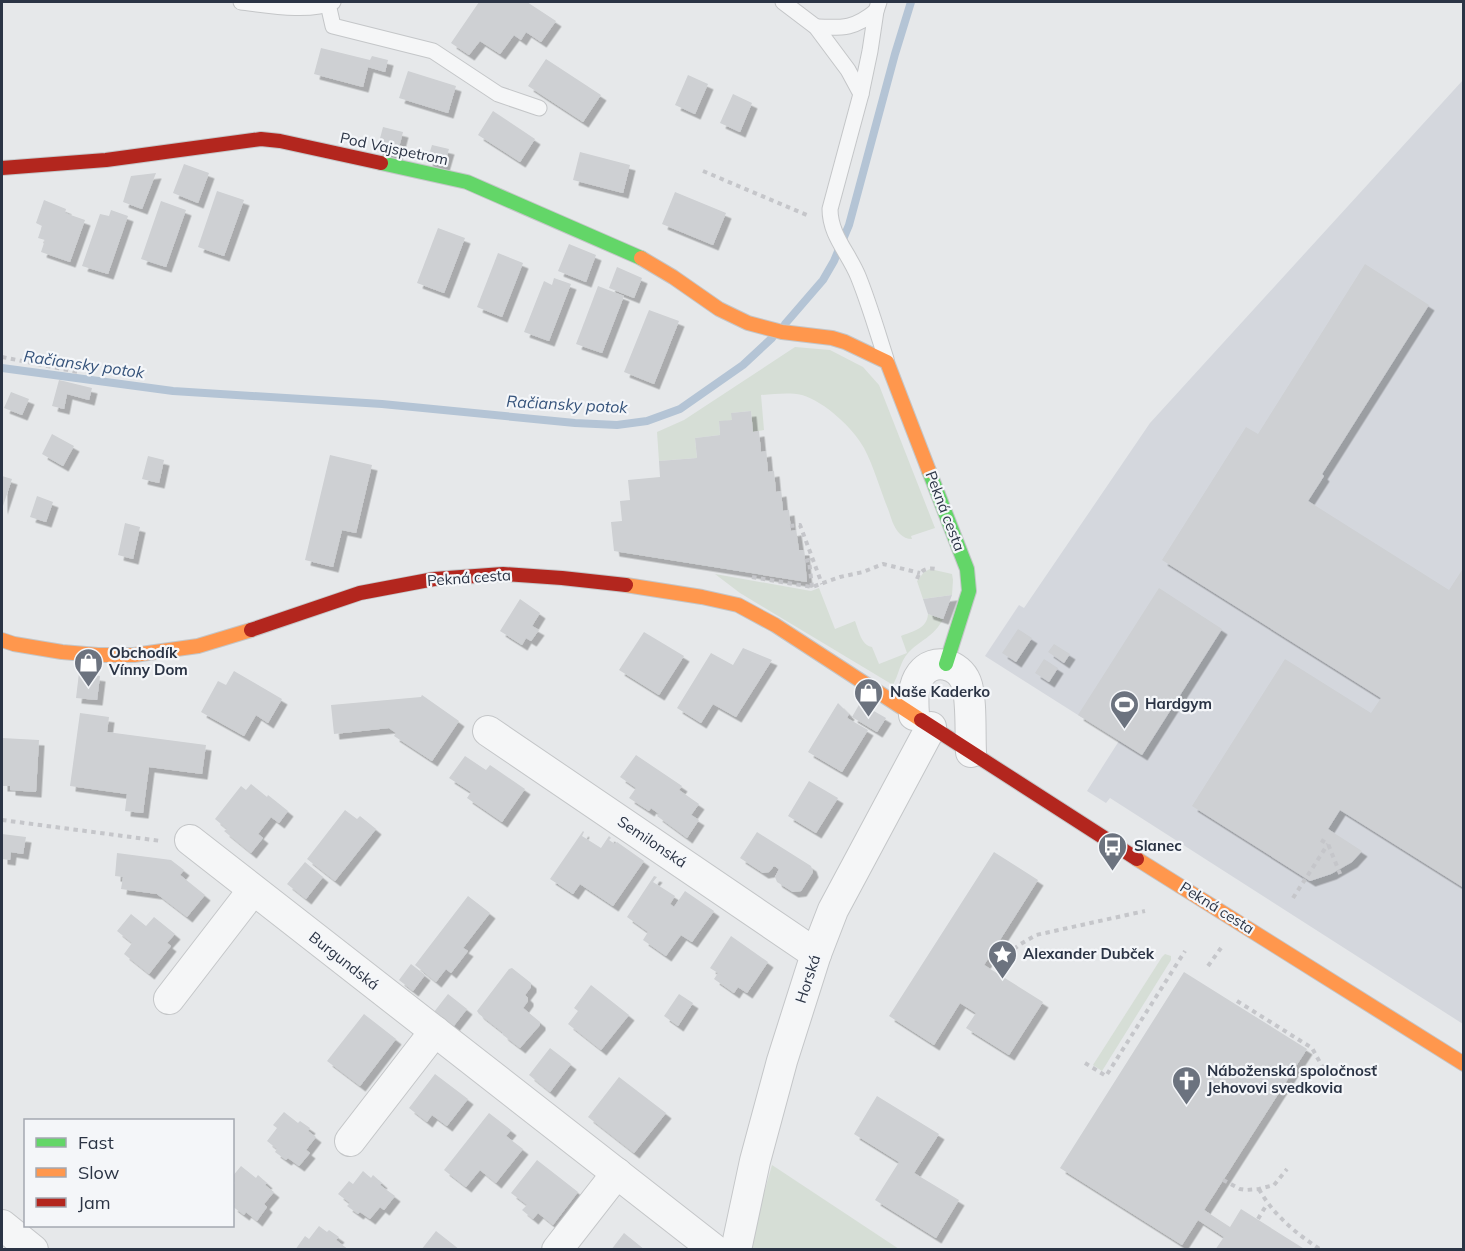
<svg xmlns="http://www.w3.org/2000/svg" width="1465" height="1251" viewBox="0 0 1465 1251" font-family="Mulish,sans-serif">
	<defs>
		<filter id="shadow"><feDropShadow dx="5.5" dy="5.5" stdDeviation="0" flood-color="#0004"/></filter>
	</defs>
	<rect width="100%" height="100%" fill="#e6e8ea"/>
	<path fill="#d4d7dd" d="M1463,80V1024L1110,798L1106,803L1087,791L1119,741L985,656L1019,605L1024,608L1150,423Z"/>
	<g fill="#d6ded6">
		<path d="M795,347L830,350L863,367L879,385L935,528L911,536L912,539C907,539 903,537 900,534C893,527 891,517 888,509C880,489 874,467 864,448C853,428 825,402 802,395C789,392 775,394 761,395L764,430L753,432L751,411L732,413V420L719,422L720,435L695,438L697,458L659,461L657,432L684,420Z"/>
		<path d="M930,569L952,574L953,580L952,595L923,599L917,581L918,580L924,572Z"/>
		<path d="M715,574L811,591L819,588L835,629L855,621C859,631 861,645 872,647L879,664L907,653L901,636C913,631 927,629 928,614L943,619C934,637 920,640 908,653C900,662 899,674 893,685L740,593Z"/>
		<path d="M1165,954L1171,956V960L1102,1071L1093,1065L1162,957Z"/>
		<path d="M772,1165L899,1249L749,1250L755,1225Z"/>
	</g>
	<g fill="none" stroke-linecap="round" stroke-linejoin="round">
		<g stroke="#b4c4d5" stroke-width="8">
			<path d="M785,324L823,280L834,261L849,225L895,54L911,2"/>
			<path d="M2,368L173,391L382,404L575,423L617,425L647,421L680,409L743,365L772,338"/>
		</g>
	</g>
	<g fill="#ced0d3" filter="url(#shadow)">
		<path d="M479,2H527L556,21L541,42L526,32L521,40L514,35L500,54L480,41L469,55L451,43Z"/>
		<path d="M321,48L370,60L372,56L388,60L385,72L368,67L363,87L314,74Z"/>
		<path d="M546,59L601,95L583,122L528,86Z"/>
		<path d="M408,71L456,86L448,113L399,98Z"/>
		<path d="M688,75L708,84L695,114L675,105Z"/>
		<path d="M733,94L752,103L740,132L720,123Z"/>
		<path d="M493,111L535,139L520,162L478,135Z"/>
		<path d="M383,127L403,132L397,155L377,150Z"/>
		<path d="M432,145L449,149L444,166L427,161Z"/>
		<path d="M580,152L630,165L623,193L573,180Z"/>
		<path d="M184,164L209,173L198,203L173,193Z"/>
		<path d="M156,173L142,209L123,202L131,176Z"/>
		<path d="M217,191L244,200L224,256L198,247Z"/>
		<path d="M675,192L726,213L713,245L662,224Z"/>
		<path d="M44,200L66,209L65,213L85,220L70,262L41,252L45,240L38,238L42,226L36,223Z"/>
		<path d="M161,201L186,210L166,267L141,259Z"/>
		<path d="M111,210L128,216L108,274L82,266L100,214L109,216Z"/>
		<path d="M438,228L465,238L444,293L417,283Z"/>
		<path d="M569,244L596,255L586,282L558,271Z"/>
		<path d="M498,253L523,263L502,317L477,307Z"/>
		<path d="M1365,264L1429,305L1322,474L1324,476L1308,501L1449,590L1464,567V888L1340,810L1328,829L1362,851L1352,862L1331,874L1310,881L1192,806L1285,659L1371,713L1381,698L1162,560L1246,427L1258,434Z"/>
		<path d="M617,267L642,278L634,298L609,288Z"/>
		<path d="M554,278L571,284L549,341L524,332L544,281L552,285Z"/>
		<path d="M598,286L624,296L602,353L576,344Z"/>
		<path d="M649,310L679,321L654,384L624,372Z"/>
		<path d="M59,380L92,388L89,400L67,394L64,409L52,406Z"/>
		<path d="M11,392L29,399L22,415L4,408Z"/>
		<path d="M751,411L753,432L759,431L761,452L766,451L768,472L774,471L776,492L781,491L783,511L789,510L791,531L796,530L799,550H804L807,582L614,551L611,522L622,521L620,501L630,500L628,480L660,477L659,461L697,458L695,438L720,435L719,421L732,420L731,413Z"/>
		<path d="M52,434L74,446L63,466L42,454Z"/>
		<path d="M330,455L372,465L356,533L342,530L333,567L305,560Z"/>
		<path d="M148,456L164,460L159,483L142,479Z"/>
		<path d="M2,476L12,479L2,509Z"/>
		<path d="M37,496L53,502L46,522L30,517Z"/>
		<path d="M125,523L140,527L133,559L118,555Z"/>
		<path d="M1159,588L1222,629L1142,755L1078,715Z"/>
		<path d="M952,595L943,619L928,614L923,599Z"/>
		<path d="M520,599L540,613L532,626L539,630L531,641L526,638L522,645L500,631Z"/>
		<path d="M1018,629L1032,638L1016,662L1002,653Z"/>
		<path d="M644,632L684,656L659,695L619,670Z"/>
		<path d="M1054,644L1070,654L1064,663L1048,652Z"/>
		<path d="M743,648L772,660L736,717L713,704L701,723L677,708L711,653L733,665Z"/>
		<path d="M1044,659L1058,668L1049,682L1035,673Z"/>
		<path d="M234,671L282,699L268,723L256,715L244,736L201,712L218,681L226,685Z"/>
		<path d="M79,673L100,676L97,700L76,698Z"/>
		<path d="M422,695L459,721L432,761L394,736L396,733L389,728L334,734L331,705L421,697Z"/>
		<path d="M838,703L849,714L847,718L868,730L842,772L808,752Z"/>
		<path d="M860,703L886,718L877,732L852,717Z"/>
		<path d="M80,713L109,717L107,732L206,745L202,774L149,767L143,813L125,811L127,794L70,786Z"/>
		<path d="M2,738L39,740L36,792L10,790V786H2Z"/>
		<path d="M636,755L682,786L679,790L699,804L691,815L699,820L687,838L657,816L659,814L651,808L649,811L629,798L636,788L620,777Z"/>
		<path d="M465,756L486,770L490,765L525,789L502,822L467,798L471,792L449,778Z"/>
		<path d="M809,781L838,798L816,833L788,816Z"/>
		<path d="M251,784L267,797L268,795L288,811L279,823L271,817L258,834L263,838L251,853L224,831L227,829L215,819L241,786L246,790Z"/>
		<path d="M345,810L357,819L360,816L376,829L335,881L307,859Z"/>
		<path d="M583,831L584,832L582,836L601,848L609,836L611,838L609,840L615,844L617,842L644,861L613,906L580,884L573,894L550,879Z"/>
		<path d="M757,832L811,866L813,872L801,891L793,892L777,882L775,877L779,869L774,866L769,872L763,873L740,858Z"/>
		<path d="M2,834L26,837L23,854L11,852L10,860L2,859Z"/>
		<path d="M994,852L1038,880L984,965L1043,1002L1009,1055L966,1028L976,1013L960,1003L934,1045L889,1016Z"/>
		<path d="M117,853L171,860L184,870L180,875L205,895L187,917L157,894L121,889L123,877L115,876Z"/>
		<path d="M305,862L323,877L306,899L287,884Z"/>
		<path d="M654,876L657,877L653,882L675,896L670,904L674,907L685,891L714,911L692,942L681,935L666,956L643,940L648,932L627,917Z"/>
		<path d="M468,896L490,913L463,948L468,951L451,973L446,969L436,982L415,965Z"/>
		<path d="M131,914L146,926L154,917L175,934L167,943L171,946L149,974L124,954L132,943L117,931Z"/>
		<path d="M731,936L768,962L747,993L738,987L734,993L714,979L718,973L710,968Z"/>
		<path d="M411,964L425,975L413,991L399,980Z"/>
		<path d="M512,968L531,983V987L525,995L528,998V1001L523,1008L540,1022V1025L520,1048L503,1035L502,1032L479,1014L477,1011L509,969Z"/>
		<path d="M1184,972L1307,1049L1204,1210L1230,1227L1241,1209L1306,1250H1215L1224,1237L1198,1220L1182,1245L1060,1168Z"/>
		<path d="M591,985L629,1015L601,1050L568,1024L578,1011L574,1008Z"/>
		<path d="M448,994L467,1009L453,1027L434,1012Z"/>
		<path d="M679,994L693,1003L678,1026L664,1016Z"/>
		<path d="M364,1014L396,1039L360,1086L327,1061Z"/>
		<path d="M550,1048L571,1064L550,1092L529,1075Z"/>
		<path d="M435,1074L468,1099L447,1126L432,1115L427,1122L409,1108Z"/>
		<path d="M619,1077L666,1113L634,1153L588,1117Z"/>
		<path d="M877,1096L939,1134L914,1173L959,1200L936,1238L875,1200L899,1162L854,1134Z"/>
		<path d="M284,1112L298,1123L300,1121L310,1128L308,1131L316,1137L306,1150L310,1153L299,1166L288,1158L286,1160L275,1152L277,1149L267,1141L277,1128L273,1125Z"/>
		<path d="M489,1113L511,1130L506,1136L523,1149L496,1183L480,1170L466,1187L444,1170Z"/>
		<path d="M537,1160L578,1192L553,1225L538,1213L533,1219L522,1210L527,1205L511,1193Z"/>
		<path d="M241,1166L256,1178L258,1175L267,1183L265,1185L274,1192L264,1204L267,1207L257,1221L246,1212L244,1215L232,1206L235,1204L232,1202V1185L235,1183L232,1181V1177Z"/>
		<path d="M363,1171L371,1178L373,1175L382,1183L380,1185L395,1196L384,1210L380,1207L370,1219L360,1212L358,1214L347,1206L350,1203L338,1194L349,1181L353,1184Z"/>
		<path d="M319,1226L327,1232L329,1230L339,1237L336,1240L349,1250H295L305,1236L309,1239Z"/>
		<path d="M436,1231L460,1250H421Z"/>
		<path d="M624,1233L645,1250H611Z"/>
	</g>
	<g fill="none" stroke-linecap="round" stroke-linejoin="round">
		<defs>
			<g id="lane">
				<path d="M241,2C267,5 309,13 333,2"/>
				<path d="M783,2L816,27L848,70L861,94"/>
				<path d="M879,2L876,11L870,51L861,94L830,209C830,235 848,252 858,276C869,303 877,331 886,359"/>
				<path d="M328,4L333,26L433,51L498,94L539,108"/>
				<path d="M816,27C843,28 854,29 876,11"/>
			</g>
			<g id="street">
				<path d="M914,715C913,701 912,686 921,674C934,657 959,664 966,682C972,697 970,735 971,752"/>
				<path d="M488,731L816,954"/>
				<path d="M190,840L715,1250"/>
				<path d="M169,999L253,890"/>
				<path d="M350,1141L435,1031"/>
				<path d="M2,1225L33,1250"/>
				<path d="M557,1250L617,1173"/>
				<path d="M736,1250L755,1161L782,1061L816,954L833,910L931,727"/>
			</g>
			<g id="fast">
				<path d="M381,163L467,182L641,258"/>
				<path d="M929,471L967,569L969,591L946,664"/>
			</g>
			<g id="slow">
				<path d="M641,258L673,277L719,309L748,323L782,332L832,338L845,342L887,362L929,471"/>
				<path d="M626,585L702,597L738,605L775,625L921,720"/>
				<path d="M2,640L14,644L62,652L98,655H134L198,646L251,630"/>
				<path d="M1137,859L1464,1064"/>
			</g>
			<g id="jam">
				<path d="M2,168L106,160L261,139L280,141L381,163"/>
				<path d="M251,630L360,593L434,579L503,574L562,578L626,585"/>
				<path d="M921,720L1137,859"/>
			</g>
		</defs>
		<use href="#lane" stroke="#c4c6c8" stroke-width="17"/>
		<use href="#street" stroke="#c4c6c8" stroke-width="32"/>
		<use href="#fast" stroke="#c4c6c8" stroke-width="16"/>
		<use href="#slow" stroke="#c4c6c8" stroke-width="16"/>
		<use href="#jam" stroke="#c4c6c8" stroke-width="16"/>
		<g stroke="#c5c6ca" stroke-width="4" stroke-dasharray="4.5 4.5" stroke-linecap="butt">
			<path d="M703,171L809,216"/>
			<path d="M2,357L78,372"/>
			<path d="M790,526L800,525L822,584"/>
			<path d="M805,561L809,560L812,587"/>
			<path d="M752,577L812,587L840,577L863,572L883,564L920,573"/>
			<path d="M917,579C920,570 927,567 936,569"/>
			<path d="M2,820L161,841"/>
			<path d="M1321,840L1328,844L1341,876"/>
			<path d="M1293,898L1328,844"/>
			<path d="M1007,955L1019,945L1036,935L1145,911"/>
			<path d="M1208,966L1221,948"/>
			<path d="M1237,1001L1312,1048L1337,1093"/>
			<path d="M1085,1063L1106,1076L1185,951"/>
			<path d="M1223,1180L1240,1189L1246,1190L1259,1189L1274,1185L1287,1169"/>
			<path d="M1259,1189C1273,1215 1297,1234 1321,1250"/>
			<path d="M1258,1219L1267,1204"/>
		</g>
		<use href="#lane" stroke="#f5f6f7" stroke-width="15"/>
		<use href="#street" stroke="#f5f6f7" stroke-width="30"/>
		<use href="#fast" stroke="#63d668" stroke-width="14"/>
		<use href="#slow" stroke="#ff974d" stroke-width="14"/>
		<use href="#jam" stroke="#b3261e" stroke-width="14"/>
	</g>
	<defs>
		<symbol id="shop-pin" viewBox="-11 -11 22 30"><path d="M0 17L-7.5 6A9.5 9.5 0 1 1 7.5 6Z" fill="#6c737f" stroke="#f4f6f9"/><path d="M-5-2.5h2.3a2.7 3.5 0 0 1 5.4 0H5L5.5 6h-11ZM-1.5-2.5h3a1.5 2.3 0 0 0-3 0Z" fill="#fff"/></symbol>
		<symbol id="stadium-pin" viewBox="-11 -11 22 30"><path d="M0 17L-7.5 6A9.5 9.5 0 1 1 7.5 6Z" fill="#6c737f" stroke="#f4f6f9"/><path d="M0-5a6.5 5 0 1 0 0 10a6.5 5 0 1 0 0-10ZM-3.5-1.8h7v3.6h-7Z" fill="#fff"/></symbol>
		<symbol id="bus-pin" viewBox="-11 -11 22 30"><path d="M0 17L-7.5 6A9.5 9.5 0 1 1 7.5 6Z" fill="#6c737f" stroke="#f4f6f9"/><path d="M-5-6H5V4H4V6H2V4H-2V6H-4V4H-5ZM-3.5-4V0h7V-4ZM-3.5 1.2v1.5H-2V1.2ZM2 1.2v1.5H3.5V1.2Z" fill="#fff"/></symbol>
		<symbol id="sight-pin" viewBox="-11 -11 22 30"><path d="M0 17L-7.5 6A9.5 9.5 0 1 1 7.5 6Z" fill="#6c737f" stroke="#f4f6f9"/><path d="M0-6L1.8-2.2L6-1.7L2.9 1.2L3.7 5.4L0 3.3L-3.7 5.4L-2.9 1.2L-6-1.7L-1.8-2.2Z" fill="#fff"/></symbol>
		<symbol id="church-pin" viewBox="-11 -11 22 30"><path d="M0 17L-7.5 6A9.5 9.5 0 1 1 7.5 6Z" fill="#6c737f" stroke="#f4f6f9"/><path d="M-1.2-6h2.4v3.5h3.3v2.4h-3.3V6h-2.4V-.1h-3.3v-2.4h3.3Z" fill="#fff"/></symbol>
	</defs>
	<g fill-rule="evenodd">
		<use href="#shop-pin" x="72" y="646" width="33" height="45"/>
		<use href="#shop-pin" x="852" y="676" width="33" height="45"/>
		<use href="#stadium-pin" x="1108" y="688" width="33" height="45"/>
		<use href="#bus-pin" x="1096" y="830" width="33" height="45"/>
		<use href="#sight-pin" x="986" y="938" width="33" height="45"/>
		<use href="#church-pin" x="1170" y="1064" width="33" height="45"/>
	</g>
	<g text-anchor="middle" stroke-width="4.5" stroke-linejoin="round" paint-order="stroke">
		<g font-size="15" fill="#2b3445" stroke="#f4f6f9">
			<text transform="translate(394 149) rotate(12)" y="5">Pod Vajspetrom</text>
			<text transform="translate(945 511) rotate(69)" y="5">Pekná cesta</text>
			<text transform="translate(469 578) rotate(-4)" y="5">Pekná cesta</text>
			<text transform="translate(652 842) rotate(34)" y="5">Semilonská</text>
			<text transform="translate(1217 908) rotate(32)" y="5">Pekná cesta</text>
			<text transform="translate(344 961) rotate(38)" y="5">Burgundská</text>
			<text transform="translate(808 979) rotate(-72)" y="5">Horská</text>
		</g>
		<g font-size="15" font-weight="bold" fill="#2b3445" stroke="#f4f6f9" text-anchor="start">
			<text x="109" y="658">Obchodík<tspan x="109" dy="17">Vínny Dom</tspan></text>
			<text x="890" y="697">Naše Kaderko</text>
			<text x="1145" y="709">Hardgym</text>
			<text x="1134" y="851">Slanec</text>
			<text x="1023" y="959">Alexander Dubček</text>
			<text x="1207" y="1076">Náboženská spoločnosť<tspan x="1207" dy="17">Jehovovi svedkovia</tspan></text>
		</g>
		<g font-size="16" font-style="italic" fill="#34527a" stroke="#f4f6f9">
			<text transform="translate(84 364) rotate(8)" y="6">Račiansky potok</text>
			<text transform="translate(567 404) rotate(3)" y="6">Račiansky potok</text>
		</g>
	</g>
	<rect width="1465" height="1251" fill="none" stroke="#2b3445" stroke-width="6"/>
	<rect x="24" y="1119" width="210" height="108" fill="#f4f6f9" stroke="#a4a8b1" stroke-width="1.5"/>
	<rect x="36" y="1138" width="30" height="9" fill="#63d668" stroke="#a4a8b1" stroke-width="1.5"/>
	<text x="78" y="1149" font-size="18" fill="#2b3445">Fast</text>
	<rect x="36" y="1168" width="30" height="9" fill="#ff974d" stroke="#a4a8b1" stroke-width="1.5"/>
	<text x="78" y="1179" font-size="18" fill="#2b3445">Slow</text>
	<rect x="36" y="1198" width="30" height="9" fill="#b3261e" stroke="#a4a8b1" stroke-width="1.5"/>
	<text x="78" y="1209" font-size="18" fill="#2b3445">Jam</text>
</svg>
